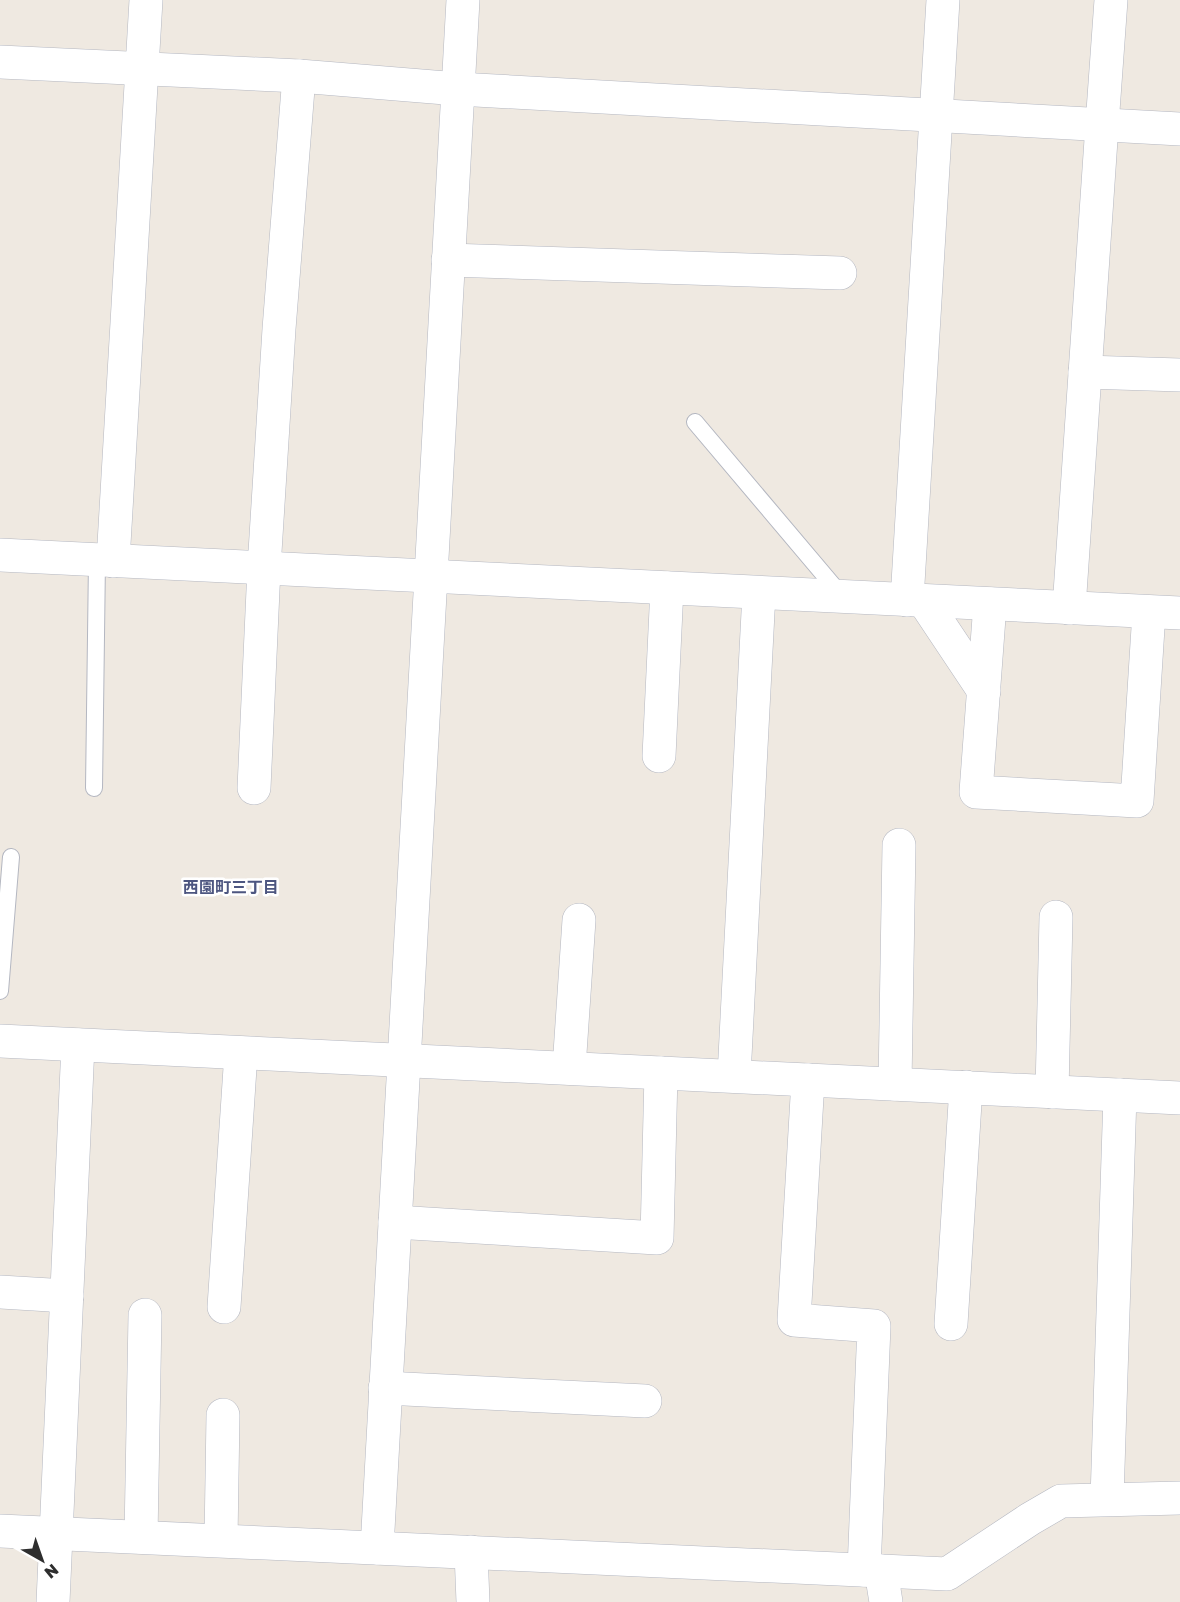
<svg xmlns="http://www.w3.org/2000/svg" width="1180" height="1602" viewBox="0 0 1180 1602" font-family="'Golos Text','Noto Sans JP',sans-serif">
	<rect width="100%" height="100%" fill="#efe9e1"/>
	<g fill="none" stroke-linecap="round" stroke-linejoin="round">
		<defs>
			<g id="service">
				<path d="M695,422L842,596"/>
				<path d="M94,788L97,560"/>
				<path d="M0,991L11,857"/>
			</g>
			<g id="minor">
				<path d="M0,62L299,76L458,89L1180,129"/>
				<path d="M448,260L840,273"/>
				<path d="M1085,372L1180,375"/>
				<path d="M0,555L1180,613"/>
				<path d="M113,561L146,0"/>
				<path d="M907,600L943,0"/>
				<path d="M924,601L984,691"/>
				<path d="M990,604L976,792L1137,801L1149,612"/>
				<path d="M1069,608L1102,125L1111,0"/>
				<path d="M659,756L667,588"/>
				<path d="M254,788L264,568L279,329L299,76"/>
				<path d="M0,1041L1180,1098"/>
				<path d="M569,1068L579,920"/>
				<path d="M734,1076L759,593"/>
				<path d="M808,1080L794,1320L874,1326L864,1570"/>
				<path d="M895,1084L899,845"/>
				<path d="M1052,1092L1056,917"/>
				<path d="M395,1222L657,1238L661,1073"/>
				<path d="M0,1292L67,1296"/>
				<path d="M224,1307L241,1053"/>
				<path d="M951,1324L966,1087"/>
				<path d="M385,1388L645,1401"/>
				<path d="M1107,1499L1120,1095"/>
				<path d="M0,1531L947,1574L1030,1519L1061,1501L1180,1498"/>
				<path d="M141,1537L145,1315"/>
				<path d="M221,1540L223,1415"/>
				<path d="M377,1548L463,0"/>
				<path d="M471,1552L473,1602"/>
				<path d="M881,1571L886,1602"/>
				<path d="M53,1602L78,1045"/>
			</g>
		</defs>
		<use href="#service" stroke="#b4b7c1" stroke-width="18"/>
		<use href="#minor" stroke="#b4b7c1" stroke-width="34"/>
		<use href="#service" stroke="#fff" stroke-width="16"/>
		<use href="#minor" stroke="#fff" stroke-width="33"/>
	</g>
	<g text-anchor="middle" stroke-width="5" stroke-linejoin="round" paint-order="stroke">
		<g font-size="16" font-weight="bold" fill="#4d5680" stroke="#fff">
			<text x="231" y="893">西園町三丁目</text>
		</g>
	</g>
	<g transform="translate(42 1560) rotate(140)" stroke="#ffffff" stroke-width="4.5" paint-order="stroke">
	<path d="M0-4.5L10 22L0 15L-10 22Z" fill="#2e2e2e"/>
	<text y="-9" font-size="16" font-weight="bold" text-anchor="middle" fill="#2e2e2e">N</text>
	</g>
</svg>
